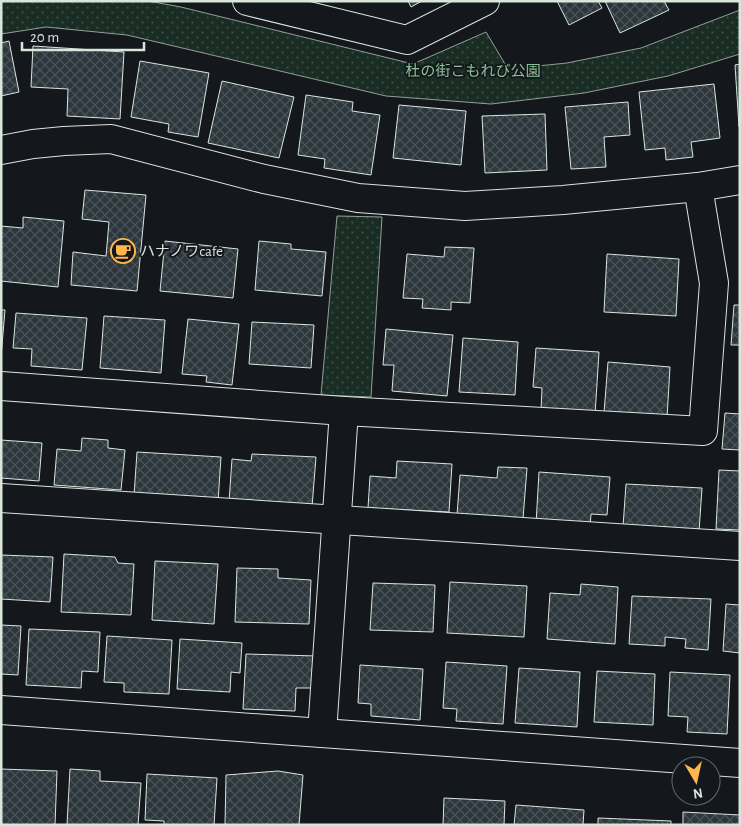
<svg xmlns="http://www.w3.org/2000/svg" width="741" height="826" viewBox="0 0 741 826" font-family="'Alegreya Sans','Noto Sans JP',sans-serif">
	<defs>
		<pattern id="grass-dots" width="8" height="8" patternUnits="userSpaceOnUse" patternTransform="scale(1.25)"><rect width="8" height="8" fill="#1a2d24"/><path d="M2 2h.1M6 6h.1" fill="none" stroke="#3b4b43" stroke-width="1.8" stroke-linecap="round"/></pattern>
		<pattern id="building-cross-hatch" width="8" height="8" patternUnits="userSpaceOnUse" patternTransform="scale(1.25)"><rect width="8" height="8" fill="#2c363c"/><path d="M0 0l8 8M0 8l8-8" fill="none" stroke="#4a5358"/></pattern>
	</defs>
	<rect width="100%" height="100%" fill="#14181c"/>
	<g fill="url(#grass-dots)" stroke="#939e99">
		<path d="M1,1H148L181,7L413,64L486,32L508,69L567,63L641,48L740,10V54L668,76L584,93L491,104L386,96L127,35L46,27L1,34Z"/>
		<path d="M337,216L382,217L371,397L321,395Z"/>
	</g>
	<g fill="url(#building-cross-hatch)" stroke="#d8e6dc">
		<path d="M408,1H422L411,7Z"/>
		<path d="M557,1H598L602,8L569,25Z"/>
		<path d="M605,1H664L669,10L620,33Z"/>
		<path d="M9,41L19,92L1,96V43Z"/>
		<path d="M33,46L124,52L120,119L67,116L68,89L31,87Z"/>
		<path d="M140,61L209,73L198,137L168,132L169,124L131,117Z"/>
		<path d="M740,64V127H739L735,65Z"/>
		<path d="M222,81L294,97L279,158L208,143Z"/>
		<path d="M714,84L720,138L691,142L693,157L666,160L665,148L645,150L639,92Z"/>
		<path d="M306,95L353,102L352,111L380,115L371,175L324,168L325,159L298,155Z"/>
		<path d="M628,102L630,135L604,137L606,167L571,169L565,107Z"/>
		<path d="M399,105L466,111L461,165L393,158Z"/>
		<path d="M545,114L547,170L485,173L482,116Z"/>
		<path d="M85,190L146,195L137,291L71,285L73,252L106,256L109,222L82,219Z"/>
		<path d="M23,217L64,221L58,287L1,281V226L23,228Z"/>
		<path d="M165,241L238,249L233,298L160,291Z"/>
		<path d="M259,241L291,244V249L326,252L322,296L255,290Z"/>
		<path d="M445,247L474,248L470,303L451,302V310L422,308L423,299L403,298L407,254L444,257Z"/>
		<path d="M607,254L679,259L676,316L604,312Z"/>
		<path d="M734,305H740V345H731Z"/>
		<path d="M1,310H5L1,357Z"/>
		<path d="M16,313L87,318L82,370L31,366L32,349L13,348Z"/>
		<path d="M104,316L165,320L161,373L100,368Z"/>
		<path d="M188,319L239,324L232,385L206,382L207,376L182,374Z"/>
		<path d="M252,322L314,325L311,368L249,364Z"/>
		<path d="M386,329L453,335L447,396L392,391L394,365H383Z"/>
		<path d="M463,338L518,342L515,395L459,392Z"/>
		<path d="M536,348L599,352L595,415L541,411L542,388L533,387Z"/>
		<path d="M608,362L670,367L667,418L604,413Z"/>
		<path d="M725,413L740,414V450L722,449Z"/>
		<path d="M82,438L108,440V448L125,450L121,490L54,485L57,449L81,451Z"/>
		<path d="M1,440L42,443L39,481L1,478Z"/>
		<path d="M137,452L221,457L218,502L134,496Z"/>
		<path d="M252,454L316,457L312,507L229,502L232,459L251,461Z"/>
		<path d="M397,461L452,464L449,512L368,508L370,476L396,478Z"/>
		<path d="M498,467L527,468L523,519L457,515L460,475L497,478Z"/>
		<path d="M719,470L740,471V530L716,529Z"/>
		<path d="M539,472L610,477L607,515L591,514L590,527L536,524Z"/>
		<path d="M626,484L702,488L699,532L623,527Z"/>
		<path d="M64,554L115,557L118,563L134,564L131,615L61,612Z"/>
		<path d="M1,555L53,557L50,602L1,599Z"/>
		<path d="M155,561L218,564L214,624L152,620Z"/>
		<path d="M237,568L278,569V578L311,580L309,624L235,622Z"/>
		<path d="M450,582L527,586L524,637L447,633Z"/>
		<path d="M373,583L435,585L433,632L370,630Z"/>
		<path d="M581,584L618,587L615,644L547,639L550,593L580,595Z"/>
		<path d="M632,596L711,599L708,650L685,648L686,639L665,637V646L629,644Z"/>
		<path d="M726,604L740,605V653L723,651Z"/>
		<path d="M1,625L21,626L18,675L1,674Z"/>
		<path d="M29,629L100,632L98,672L82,671L81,688L26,685Z"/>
		<path d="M107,636L172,640L169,694L124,692V683L104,682Z"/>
		<path d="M180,639L242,643L240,673L231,672L230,692L177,689Z"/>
		<path d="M246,654L317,656L315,688H296L295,711L243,709Z"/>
		<path d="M446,662L507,666L503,724L456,721L457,709L443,708Z"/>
		<path d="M360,665L423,669L420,720L371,716V704L358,703Z"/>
		<path d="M519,668L580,672L577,727L515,723Z"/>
		<path d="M597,671L655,674L653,725L594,722Z"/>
		<path d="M670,672L730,675L727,734L687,732L688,717L668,716Z"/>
		<path d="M1,769L57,771L55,825H1Z"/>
		<path d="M70,769L100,771V781L141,783L138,825H67Z"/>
		<path d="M278,771L303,775L299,825H225L226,775Z"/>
		<path d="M147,774L217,778L214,825H164V821L145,820Z"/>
		<path d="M444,798L505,801L504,825H443Z"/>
		<path d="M516,805L584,810L583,825H514Z"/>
		<path d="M683,812L740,815V825H683Z"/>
		<path d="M598,818L671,821V825H598Z"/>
	</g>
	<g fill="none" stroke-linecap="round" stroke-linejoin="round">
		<defs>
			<g id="minor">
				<path d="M247,1L407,40L485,1"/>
				<path d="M1,150L33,144L64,141L111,139L264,179L358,198L465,206L563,200L698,187L740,180"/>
				<path d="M1,386L344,411L322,733"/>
				<path d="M344,411L703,431L714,283L698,187"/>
				<path d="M1,498L740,546"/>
				<path d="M1,710L740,763"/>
			</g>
		</defs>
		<use href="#minor" stroke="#d8e6dc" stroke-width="30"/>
		<use href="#minor" stroke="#14181c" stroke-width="28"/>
	</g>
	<defs>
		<symbol id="cafe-ring" viewBox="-11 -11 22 22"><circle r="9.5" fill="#14181c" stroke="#ffb74d" stroke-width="1.5"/><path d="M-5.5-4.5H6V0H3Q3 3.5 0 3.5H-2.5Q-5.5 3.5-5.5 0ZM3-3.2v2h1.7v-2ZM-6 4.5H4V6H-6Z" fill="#ffb74d"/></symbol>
	</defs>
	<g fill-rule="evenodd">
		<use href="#cafe-ring" x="109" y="237" width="28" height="28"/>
	</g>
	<g text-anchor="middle" stroke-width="4" stroke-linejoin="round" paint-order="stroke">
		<g font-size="15" fill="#8ac095" stroke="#14181c">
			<text x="473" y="76">杜の街こもれび公園</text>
		</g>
		<g font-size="15" fill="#d8e6dc" stroke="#14181c" text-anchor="start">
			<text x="140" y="256">ハナノワcafe</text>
		</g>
	</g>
	<rect width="741" height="826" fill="none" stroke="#d8e6dc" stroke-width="5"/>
	<g transform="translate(696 781) rotate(171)"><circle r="24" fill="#14181c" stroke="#626a69"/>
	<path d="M0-4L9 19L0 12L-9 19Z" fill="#ffb74d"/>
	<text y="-8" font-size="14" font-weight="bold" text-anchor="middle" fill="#d8e6dc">N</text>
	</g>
	<path d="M22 42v8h122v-8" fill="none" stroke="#d8e6dc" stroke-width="2.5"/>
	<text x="30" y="42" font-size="15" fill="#d8e6dc" stroke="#14181c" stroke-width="4" paint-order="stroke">20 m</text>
</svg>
